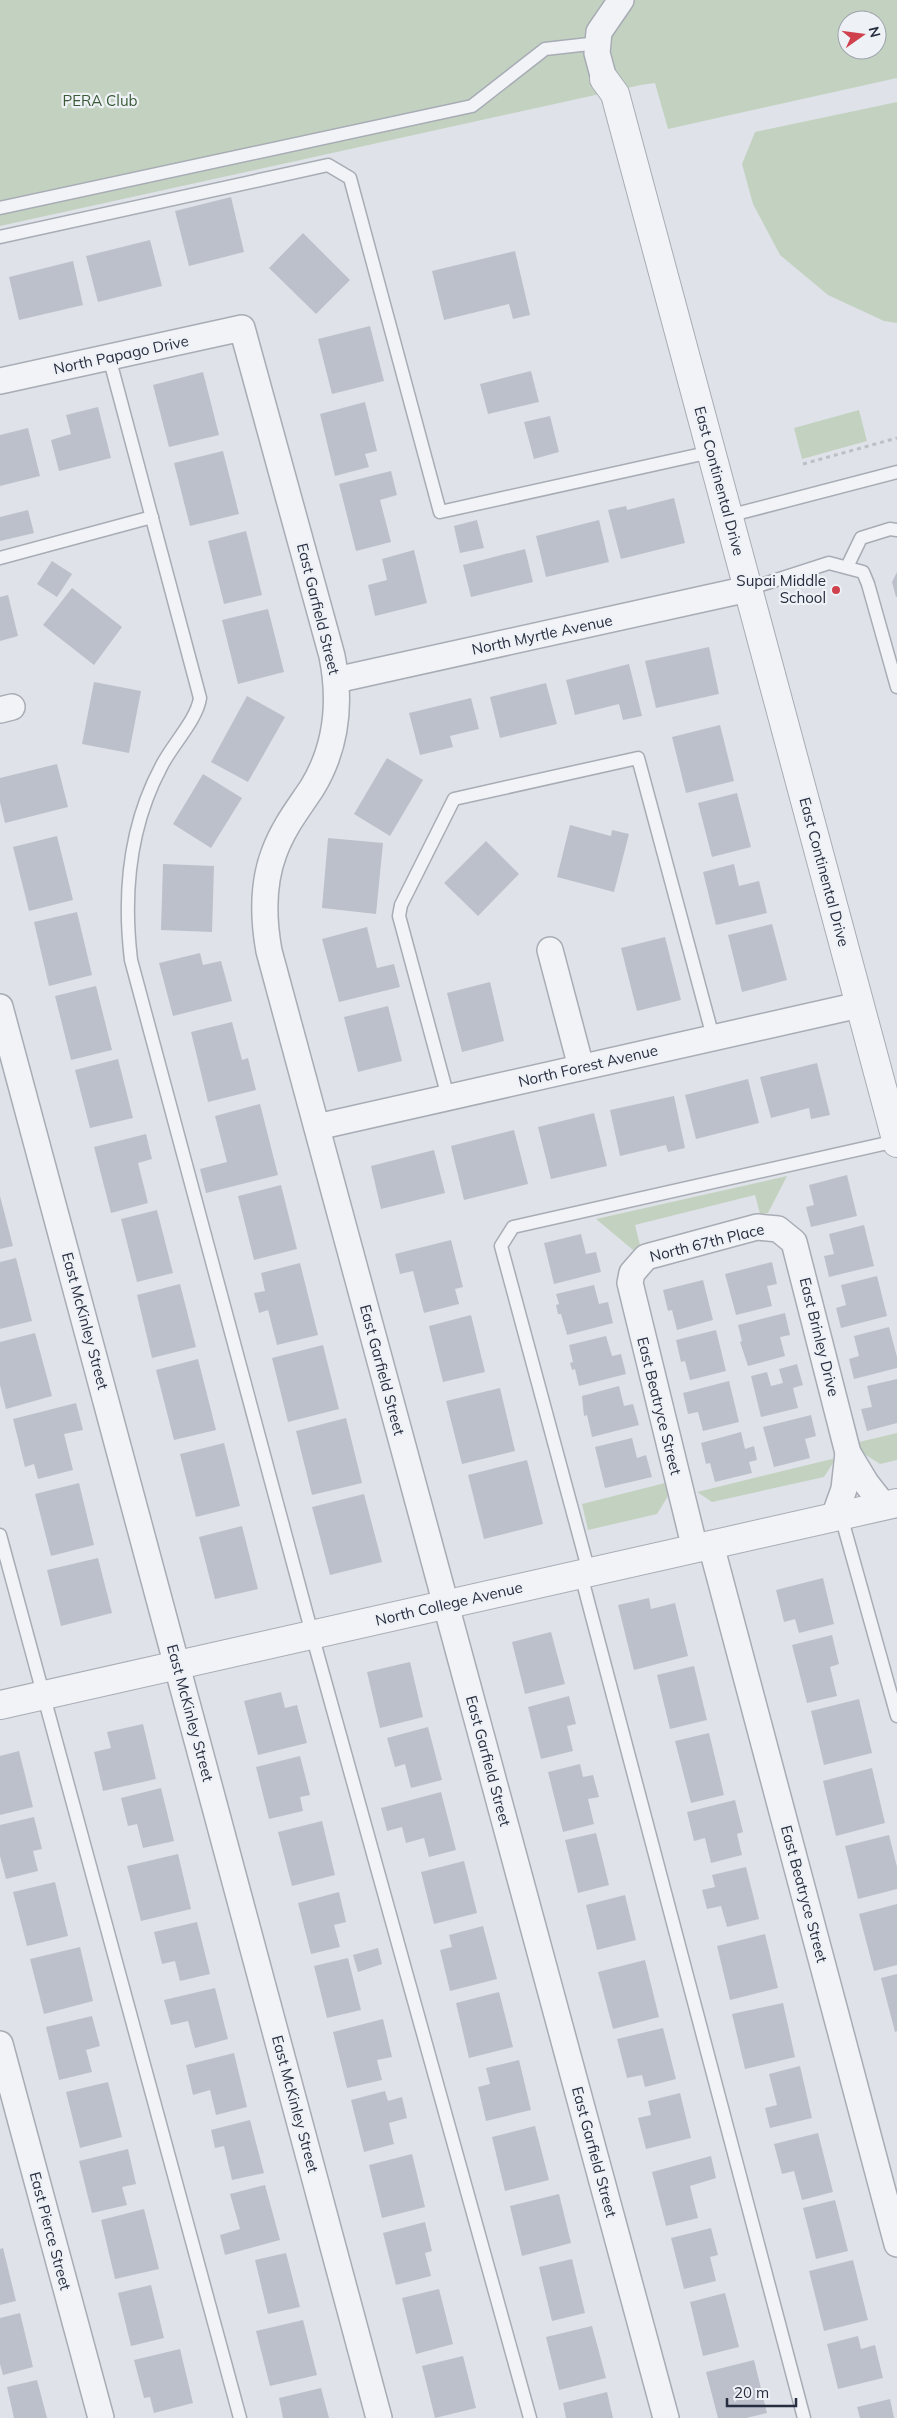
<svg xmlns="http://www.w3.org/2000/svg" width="897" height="2418" viewBox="0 0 897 2418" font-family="Mulish,sans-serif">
	<rect width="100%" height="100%" fill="#dfe2e8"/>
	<g fill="#c3d2c0" fill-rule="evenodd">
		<path d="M0,0H897V78L668,129L655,83L641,85L0,226ZM847,20H877V50H847Z"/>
		<path d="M897,102V323L884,321L828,295L780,255L753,204L742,164L755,132Z"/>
		<path d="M859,410L867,441L802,459L794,428Z"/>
		<path d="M787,1176L768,1213L760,1214L755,1195L635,1225L640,1245L633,1250L596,1219Z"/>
		<path d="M897,1433V1460L880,1464L861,1452L859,1442Z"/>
		<path d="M836,1458L824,1477L712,1502L697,1492Z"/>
		<path d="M665,1483L668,1496L657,1514L588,1530L582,1504Z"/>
	</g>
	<g fill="#bcc0cb">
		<path d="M231,197L244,252L189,266L175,211Z"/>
		<path d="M303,233L350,280L316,314L269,268Z"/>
		<path d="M150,240L162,286L98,302L86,256Z"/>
		<path d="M515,251L530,315L513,319L509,304L444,320L432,271Z"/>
		<path d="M73,261L83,305L19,320L9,277Z"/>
		<path d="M370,326L384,381L332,394L318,339Z"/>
		<path d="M531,371L539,402L488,414L480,384Z"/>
		<path d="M203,372L219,435L169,447L153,385Z"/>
		<path d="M365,402L377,451L365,454L369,467L335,476L320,414Z"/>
		<path d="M98,407L111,458L59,471L51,440L71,434L66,415Z"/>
		<path d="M550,416L559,452L534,459L524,422Z"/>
		<path d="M28,428L40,476L0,486V435Z"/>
		<path d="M223,451L239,514L190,526L174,463Z"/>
		<path d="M391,471L397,495L380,500L391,542L356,551L339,484Z"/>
		<path d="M674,498L685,543L621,559L608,510L626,506L627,510Z"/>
		<path d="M28,510L34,533L0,541V517Z"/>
		<path d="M477,520L484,548L460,553L454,526Z"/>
		<path d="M599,520L609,562L546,577L536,536Z"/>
		<path d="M246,531L262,595L224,604L208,541Z"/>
		<path d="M525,549L533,582L471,597L463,565Z"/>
		<path d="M414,550L427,603L375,616L368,585L387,580L382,559Z"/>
		<path d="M52,561L72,574L57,597L37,584Z"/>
		<path d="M897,572V597H896L892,582Z"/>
		<path d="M72,588L122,627L94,665L43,625Z"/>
		<path d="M8,595L18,636L0,641V597Z"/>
		<path d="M268,609L284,672L238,684L222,620Z"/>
		<path d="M709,647L719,694L656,708L645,661Z"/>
		<path d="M629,664L642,716L623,720L619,704L575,715L566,680Z"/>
		<path d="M94,682L141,691L129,753L82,744Z"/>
		<path d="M546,683L557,724L500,738L490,697Z"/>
		<path d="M247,696L285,717L248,782L211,762Z"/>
		<path d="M471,698L479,729L450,736L453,747L420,755L409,713Z"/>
		<path d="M720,725L734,781L686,793L672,737Z"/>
		<path d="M387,758L423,780L390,836L354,814Z"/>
		<path d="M57,764L68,807L5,823L0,802V778Z"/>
		<path d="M203,774L242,798L211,848L173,824Z"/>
		<path d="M737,793L751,847L712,857L698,803Z"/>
		<path d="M570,825L611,836L612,830L629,834L614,892L557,877Z"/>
		<path d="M57,836L73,900L29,911L13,847Z"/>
		<path d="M328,838L383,843L376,914L322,908Z"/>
		<path d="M486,841L519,874L478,916L444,883Z"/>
		<path d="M163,864L214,866L212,932L161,930Z"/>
		<path d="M734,864L739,886L759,881L767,913L716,925L703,872Z"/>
		<path d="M77,912L92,975L49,986L34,922Z"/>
		<path d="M772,924L787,980L742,992L728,935Z"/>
		<path d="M367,927L377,968L394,964L400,987L339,1002L322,939Z"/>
		<path d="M665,937L681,1000L637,1011L621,948Z"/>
		<path d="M200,953L203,965L221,961L232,1001L173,1016L159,963Z"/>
		<path d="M490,982L504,1041L462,1052L447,993Z"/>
		<path d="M96,986L112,1050L71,1060L55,996Z"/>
		<path d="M388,1006L402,1061L358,1072L344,1017Z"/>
		<path d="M232,1022L242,1060L248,1058L256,1090L208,1102L191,1032Z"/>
		<path d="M118,1059L133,1118L90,1128L75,1070Z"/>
		<path d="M817,1063L830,1115L811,1119L809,1108L771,1118L760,1077Z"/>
		<path d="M748,1079L759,1123L696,1139L685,1095Z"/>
		<path d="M674,1096L685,1148L668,1152L666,1145L620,1156L610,1110Z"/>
		<path d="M260,1104L278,1175L206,1193L200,1169L227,1162L215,1116Z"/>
		<path d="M594,1113L607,1166L551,1179L538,1127Z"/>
		<path d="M514,1130L528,1184L464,1200L451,1146Z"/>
		<path d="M146,1134L152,1159L138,1163L148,1203L111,1213L94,1147Z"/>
		<path d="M434,1150L445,1193L381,1209L371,1166Z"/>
		<path d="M847,1175L857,1216L811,1227L806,1207L814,1205L809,1185Z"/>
		<path d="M281,1185L297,1249L254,1260L238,1196Z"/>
		<path d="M0,1196L13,1246L0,1249Z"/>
		<path d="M157,1210L173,1273L137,1282L121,1219Z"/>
		<path d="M864,1225L874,1266L829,1277L824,1256L834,1254L829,1234Z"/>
		<path d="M581,1234L586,1254L596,1252L601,1272L554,1284L544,1243Z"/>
		<path d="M451,1240L463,1287L455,1289L459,1304L424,1313L413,1271L400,1274L395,1254Z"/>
		<path d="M16,1258L32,1321L0,1329V1262Z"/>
		<path d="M772,1262L777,1284L767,1286L772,1306L736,1315L725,1274Z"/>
		<path d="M300,1263L318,1335L277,1345L268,1310L259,1313L254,1293L265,1291L261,1273Z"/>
		<path d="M877,1276L887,1316L841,1328L836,1308L846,1305L841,1285Z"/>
		<path d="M703,1280L713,1320L677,1330L672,1310L668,1311L663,1290Z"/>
		<path d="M180,1284L196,1347L152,1358L137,1295Z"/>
		<path d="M594,1285L599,1304L608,1302L613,1323L567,1335L561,1314H558L556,1305L559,1304L556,1294Z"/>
		<path d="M785,1313L790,1335L780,1337L785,1356L748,1366L740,1342L742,1341L738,1325Z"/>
		<path d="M471,1315L485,1372L443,1382L429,1326Z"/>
		<path d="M889,1327L897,1357V1368L854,1379L849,1359L859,1356L854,1336Z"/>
		<path d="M716,1330L726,1371L690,1380L685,1361L681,1362L676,1340Z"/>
		<path d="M35,1333L52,1396L6,1409L0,1385V1342Z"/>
		<path d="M606,1336L612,1356L621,1354L626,1374L579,1386L575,1369L572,1370L570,1363L573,1362L569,1345Z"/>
		<path d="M323,1345L339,1409L288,1422L272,1358Z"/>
		<path d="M198,1359L216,1430L174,1440L156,1370Z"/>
		<path d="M797,1364L803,1385L793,1388L798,1408L761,1417L751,1376L767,1372L771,1386L783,1383L779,1369Z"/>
		<path d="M897,1379V1423L867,1431L861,1409L872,1407L867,1386Z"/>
		<path d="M729,1381L739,1422L703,1431L698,1412L688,1414L683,1393Z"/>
		<path d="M619,1386L624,1406L633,1404L639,1425L592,1437L587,1415L584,1416L582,1396Z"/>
		<path d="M500,1388L515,1451L462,1464L446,1401Z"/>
		<path d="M76,1403L83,1430L64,1434L73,1470L38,1479L34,1464L25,1467L13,1419Z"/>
		<path d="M811,1415L816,1436L805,1439L810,1458L774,1467L763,1427Z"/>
		<path d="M346,1418L362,1483L312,1495L296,1431Z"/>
		<path d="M741,1432L745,1449L754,1446L757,1460L749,1462L752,1473L715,1482L710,1463L706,1464L701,1443Z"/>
		<path d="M632,1438L637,1458L646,1455L652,1477L605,1488L595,1447Z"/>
		<path d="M224,1443L240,1506L196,1517L180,1454Z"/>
		<path d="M527,1460L543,1524L484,1539L468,1475Z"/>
		<path d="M79,1483L94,1545L51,1556L35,1494Z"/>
		<path d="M364,1494L382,1562L330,1575L312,1507Z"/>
		<path d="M242,1526L258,1589L215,1599L199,1537Z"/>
		<path d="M98,1558L112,1613L61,1626L47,1570Z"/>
		<path d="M823,1578L834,1624L799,1633L795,1619L784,1622L776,1590Z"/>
		<path d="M649,1598L651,1609L675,1603L688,1656L634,1670L618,1605Z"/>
		<path d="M551,1632L565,1684L525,1694L512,1642Z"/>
		<path d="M832,1635L839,1664L830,1667L837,1696L807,1703L792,1645Z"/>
		<path d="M410,1662L423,1717L380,1728L367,1672Z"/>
		<path d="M694,1666L707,1720L670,1729L657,1675Z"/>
		<path d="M281,1692L285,1708L297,1705L307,1743L258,1755L244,1701Z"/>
		<path d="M569,1696L576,1724L567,1726L573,1751L541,1759L528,1707Z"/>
		<path d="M859,1699L872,1753L824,1765L811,1711Z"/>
		<path d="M143,1724L156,1779L103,1791L94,1752L111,1748L107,1732Z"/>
		<path d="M428,1727L442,1780L411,1788L405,1764L395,1767L387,1738Z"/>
		<path d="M709,1733L724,1795L691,1803L675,1741Z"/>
		<path d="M19,1751L33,1807L0,1815V1756Z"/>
		<path d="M300,1756L310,1795L300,1797L303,1811L269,1819L256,1767Z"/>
		<path d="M580,1764L583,1777L593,1775L599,1797L588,1799L594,1824L563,1832L548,1772Z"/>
		<path d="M872,1768L885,1823L836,1836L823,1781Z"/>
		<path d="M161,1788L174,1841L143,1848L137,1824L128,1826L121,1798Z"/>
		<path d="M441,1792L456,1850L429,1857L424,1838L406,1843L402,1827L387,1831L381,1808Z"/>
		<path d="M735,1800L743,1832L737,1834L742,1855L711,1863L705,1838L694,1841L687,1812Z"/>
		<path d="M34,1817L42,1849L33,1851L38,1871L6,1879L0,1856V1825Z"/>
		<path d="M322,1821L335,1875L292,1886L278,1832Z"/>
		<path d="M596,1833L609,1885L578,1893L565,1840Z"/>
		<path d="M889,1835L897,1867V1889L858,1899L845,1846Z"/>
		<path d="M178,1854L191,1909L141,1921L127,1866Z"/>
		<path d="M464,1861L477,1913L434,1924L421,1872Z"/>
		<path d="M746,1867L759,1919L727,1927L721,1906L707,1909L702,1890L715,1887L712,1875Z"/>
		<path d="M55,1882L68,1936L27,1946L13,1892Z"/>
		<path d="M339,1892L346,1922L334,1925L340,1947L311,1954L298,1903Z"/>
		<path d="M625,1895L636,1940L597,1950L586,1905Z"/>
		<path d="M897,1904V1965L874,1971L859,1914Z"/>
		<path d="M197,1922L210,1974L180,1981L175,1961L162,1964L154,1932Z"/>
		<path d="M483,1926L497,1979L450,1991L440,1950L452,1947L449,1935Z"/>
		<path d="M765,1934L778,1988L730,2000L717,1946Z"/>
		<path d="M80,1947L93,2001L44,2014L30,1959Z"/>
		<path d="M378,1948L382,1964L358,1972L353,1955Z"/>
		<path d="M348,1958L361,2010L327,2018L314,1966Z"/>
		<path d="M645,1960L659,2017L613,2029L598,1972Z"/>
		<path d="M897,1974V2031L895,2032L881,1978Z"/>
		<path d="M215,1988L228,2039L195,2048L188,2021L171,2025L164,2000Z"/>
		<path d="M499,1992L513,2047L469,2058L456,2003Z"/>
		<path d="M783,2003L795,2057L745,2069L732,2014Z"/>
		<path d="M92,2016L100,2046L86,2050L92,2072L59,2080L46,2027Z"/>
		<path d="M383,2019L392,2057L377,2060L382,2080L347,2088L333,2032Z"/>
		<path d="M663,2028L676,2079L645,2087L642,2075L627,2078L617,2039Z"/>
		<path d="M234,2053L247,2107L216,2115L210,2090L193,2095L186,2065Z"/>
		<path d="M519,2060L531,2110L486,2121L478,2087L490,2084L486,2068Z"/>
		<path d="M800,2066L812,2118L770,2128L765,2108L777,2105L769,2074Z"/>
		<path d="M108,2082L122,2137L80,2148L66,2092Z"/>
		<path d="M385,2091L388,2101L402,2097L407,2118L389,2123L394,2144L364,2152L351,2100Z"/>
		<path d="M680,2093L691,2138L646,2149L638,2118L651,2115L648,2101Z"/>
		<path d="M250,2120L264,2173L232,2180L224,2146L215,2148L211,2130Z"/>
		<path d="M535,2126L549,2180L505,2191L492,2137Z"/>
		<path d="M818,2133L833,2192L802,2200L794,2171L782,2174L774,2144Z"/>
		<path d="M128,2149L136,2184L122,2187L127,2205L92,2213L79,2161Z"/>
		<path d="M412,2154L425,2207L382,2218L369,2165Z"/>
		<path d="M711,2156L716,2178L690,2186L698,2218L666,2226L652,2172Z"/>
		<path d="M265,2185L280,2240L225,2255L220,2235L240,2229L230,2194Z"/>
		<path d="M559,2194L571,2243L522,2256L510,2206Z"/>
		<path d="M835,2200L848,2251L816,2259L803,2208Z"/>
		<path d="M144,2209L159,2269L115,2279L101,2220Z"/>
		<path d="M425,2222L432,2251L425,2253L431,2276L396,2285L383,2233Z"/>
		<path d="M711,2228L718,2255L710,2257L716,2281L684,2289L671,2238Z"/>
		<path d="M3,2248L16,2301L0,2305V2249Z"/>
		<path d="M286,2253L300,2307L268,2314L255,2260Z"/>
		<path d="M572,2259L585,2313L552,2321L539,2267Z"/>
		<path d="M853,2260L868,2320L824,2331L809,2271Z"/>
		<path d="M151,2285L164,2338L131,2346L118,2293Z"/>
		<path d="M439,2289L453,2344L416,2354L402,2298Z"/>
		<path d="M725,2293L739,2347L703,2356L690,2302Z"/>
		<path d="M20,2313L33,2367L3,2375L0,2364V2318Z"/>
		<path d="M303,2320L317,2375L270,2386L256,2331Z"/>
		<path d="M592,2326L606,2378L559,2390L546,2337Z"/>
		<path d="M858,2336L861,2349L875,2345L883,2378L838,2389L827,2344Z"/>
		<path d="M180,2349L193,2403L154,2413L150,2397L144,2398L134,2360Z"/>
		<path d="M463,2356L476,2408L435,2418L422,2366Z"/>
		<path d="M754,2360L767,2413L746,2418H718L706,2372Z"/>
		<path d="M37,2380L47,2418H14L7,2387Z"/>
		<path d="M321,2388L329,2418H283L279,2398Z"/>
		<path d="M607,2392L613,2418H566L563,2403Z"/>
		<path d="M890,2399L894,2418H860L857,2407Z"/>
	</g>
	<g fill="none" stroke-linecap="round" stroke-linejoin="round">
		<defs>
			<g id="service">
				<path d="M0,208L472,106L545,49L598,43"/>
				<path d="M0,237L328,165L350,178L440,512L711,452"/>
				<path d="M109,357L200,698C197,720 171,746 161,767C129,827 123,893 131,960L318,1656L530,2418"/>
				<path d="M728,516L897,472"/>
				<path d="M0,558L152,517"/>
				<path d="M847,567L861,538L890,529L897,530"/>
				<path d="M748,589L829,563L863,572L868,584L897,687"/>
				<path d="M448,1097L399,916L401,905L454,799L638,758L713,1037"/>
				<path d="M841,1516L897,1716"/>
				<path d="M0,1535L240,2418"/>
				<path d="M589,1572L501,1246L513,1227L896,1141"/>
				<path d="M581,1575L804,2418"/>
			</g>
			<g id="minor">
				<path d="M604,79L597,53L599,32L621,0"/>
				<path d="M0,381L242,328L332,656C341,701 337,747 312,788C298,809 283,828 274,853C262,885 263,918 269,951L666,2418"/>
				<path d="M336,680L748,589"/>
				<path d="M0,710L12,707"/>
				<path d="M550,950L581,1067"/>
				<path d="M0,1007L379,2418"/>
				<path d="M317,1127L859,1005"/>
				<path d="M834,1517L844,1489L848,1453"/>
				<path d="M711,1545L897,2244"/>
				<path d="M695,1549L630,1283L632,1273L646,1257L757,1227L778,1229L794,1242L848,1453L866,1483L884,1506"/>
				<path d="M0,2044L101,2418"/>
			</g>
			<g id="tertiary">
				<path d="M604,79L615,94L897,1143"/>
				<path d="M0,1705L897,1503"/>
			</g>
		</defs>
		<use href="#service" stroke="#a8acb5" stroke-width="15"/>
		<use href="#minor" stroke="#a8acb5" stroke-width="28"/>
		<use href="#tertiary" stroke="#a8acb5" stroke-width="30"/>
		<path stroke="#bcc0c6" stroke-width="3" stroke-dasharray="4 4" stroke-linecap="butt" d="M803,464L897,438"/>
		<use href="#service" stroke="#f1f3f6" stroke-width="12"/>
		<use href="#minor" stroke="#f1f3f6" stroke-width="25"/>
		<use href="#tertiary" stroke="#f1f3f6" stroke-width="28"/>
	</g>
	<circle fill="#cf424d" stroke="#eef1f6" stroke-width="2" cx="836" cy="590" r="5"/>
	<g text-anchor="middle" stroke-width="4.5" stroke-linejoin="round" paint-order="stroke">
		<g font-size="15" fill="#395b35" stroke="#eef1f6">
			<text x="100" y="106">PERA Club</text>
		</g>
		<g font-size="15" fill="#272e3f" stroke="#eef1f6">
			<text transform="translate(121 355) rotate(-12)" y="5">North Papago Drive</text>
			<text transform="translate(719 481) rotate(75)" y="5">East Continental Drive</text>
			<text transform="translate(318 609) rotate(76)" y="5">East Garfield Street</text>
			<text transform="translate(542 635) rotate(-12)" y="5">North Myrtle Avenue</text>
			<text transform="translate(824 872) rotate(75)" y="5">East Continental Drive</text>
			<text transform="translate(588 1066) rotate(-13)" y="5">North Forest Avenue</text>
			<text transform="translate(707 1243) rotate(-14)" y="5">North 67th Place</text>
			<text transform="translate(85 1321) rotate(75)" y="5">East McKinley Street</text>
			<text transform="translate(819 1337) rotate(76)" y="5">East Brinley Drive</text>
			<text transform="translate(382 1370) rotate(75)" y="5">East Garfield Street</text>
			<text transform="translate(659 1406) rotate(76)" y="5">East Beatryce Street</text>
			<text transform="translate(449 1604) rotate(-13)" y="5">North College Avenue</text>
			<text transform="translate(190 1713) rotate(75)" y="5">East McKinley Street</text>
			<text transform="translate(488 1761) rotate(75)" y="5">East Garfield Street</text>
			<text transform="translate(804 1894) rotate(75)" y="5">East Beatryce Street</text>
			<text transform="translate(295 2104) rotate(75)" y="5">East McKinley Street</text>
			<text transform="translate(594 2152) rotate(75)" y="5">East Garfield Street</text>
			<text transform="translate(50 2231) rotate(75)" y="5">East Pierce Street</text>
		</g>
		<g font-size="15" fill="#272e3f" stroke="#eef1f6" text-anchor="end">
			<text x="826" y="586">Supai Middle<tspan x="826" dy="17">School</tspan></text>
		</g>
	</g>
	<g transform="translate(862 35) rotate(76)"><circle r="24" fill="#eef1f6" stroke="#9ea3ad"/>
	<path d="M0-4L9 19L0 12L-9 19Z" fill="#cf424d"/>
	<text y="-8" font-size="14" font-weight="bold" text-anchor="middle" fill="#272e3f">N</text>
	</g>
	<path d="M727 2398v8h69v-8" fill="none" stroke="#272e3f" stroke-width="2.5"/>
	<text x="734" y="2398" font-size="15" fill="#272e3f" stroke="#eef1f6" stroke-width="4" paint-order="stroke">20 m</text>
</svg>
